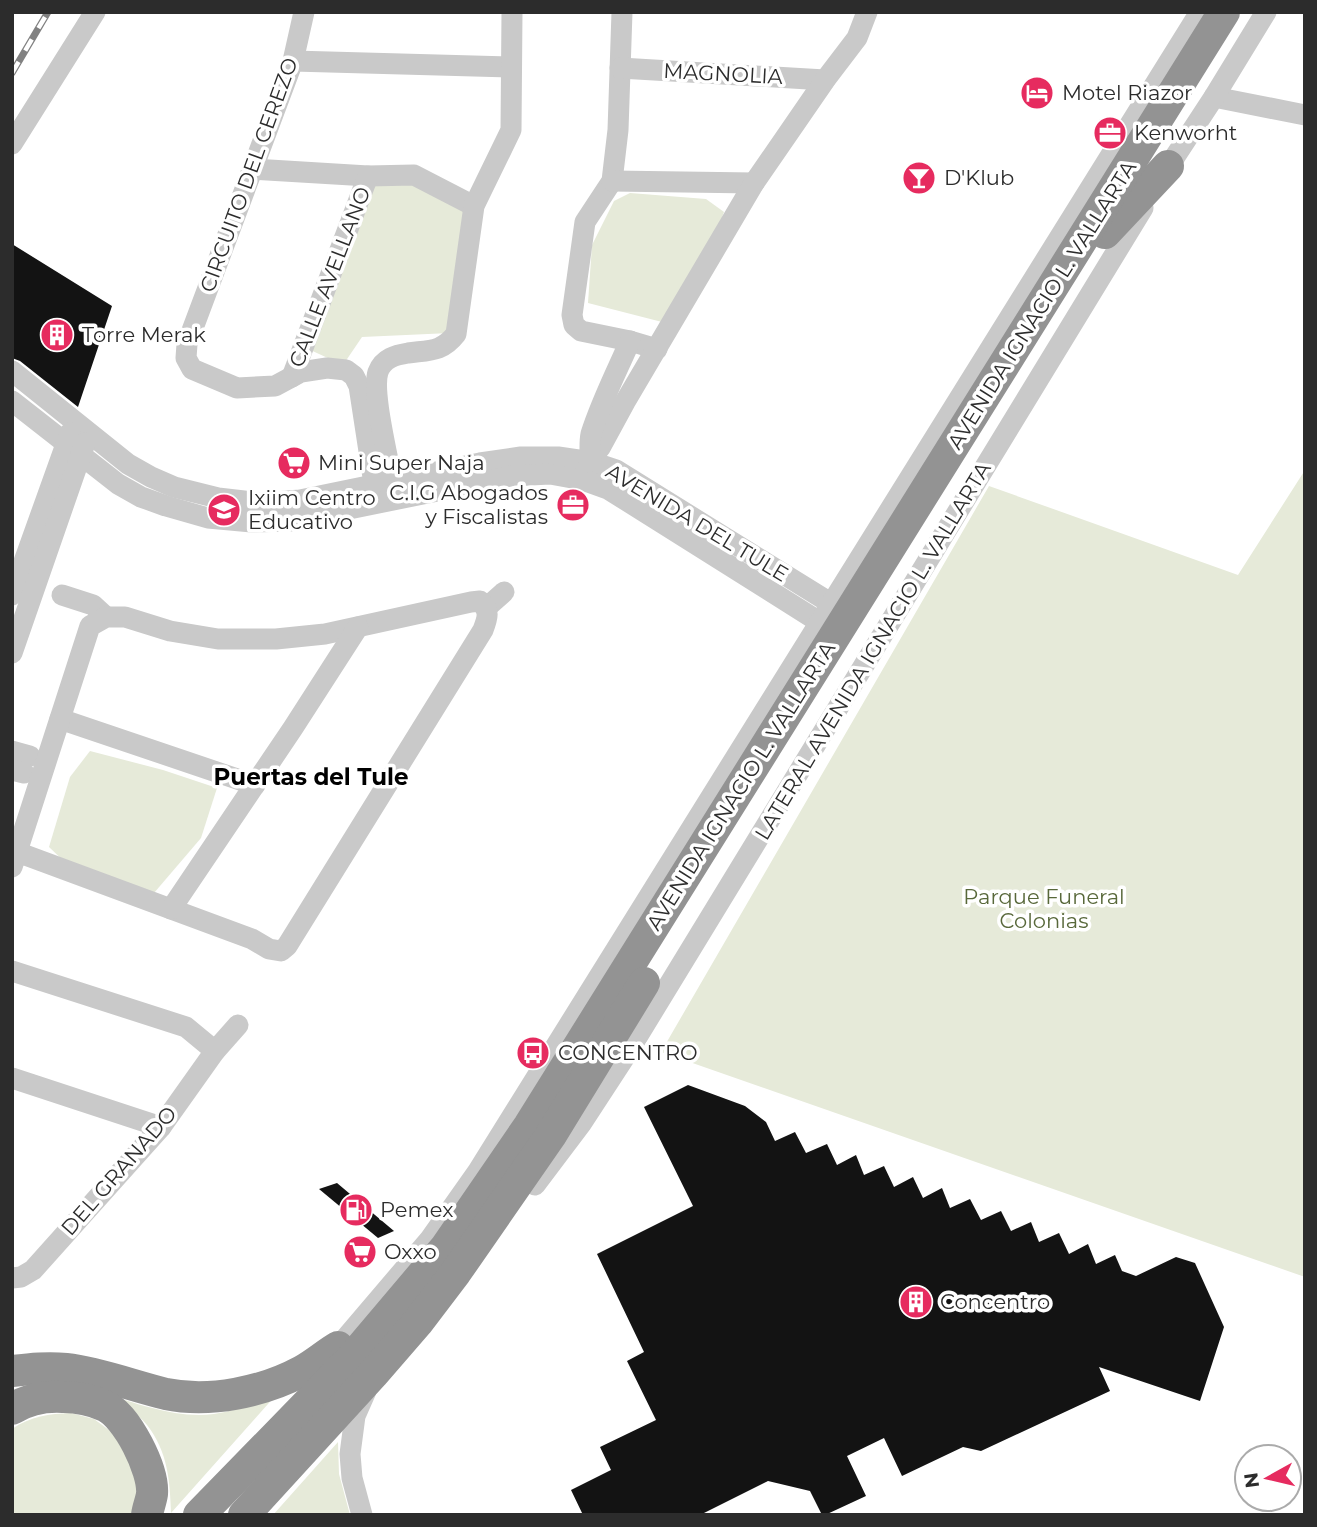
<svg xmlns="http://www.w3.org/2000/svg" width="1317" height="1527" viewBox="0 0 1317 1527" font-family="Montserrat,sans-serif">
	<rect width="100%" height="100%" fill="#fff"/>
	<g fill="#e6ead9">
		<path d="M369,181H410L470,208L450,333L362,337L343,365L306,348Z"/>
		<path d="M630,193L706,199L724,212L717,231L662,322L588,303L592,245L614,201Z"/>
		<path d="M1305,470V1277L661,1052L989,486L1238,575Z"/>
		<path d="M90,751L163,770L217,788L201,838L154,893L68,865L49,847L70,777Z"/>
		<path d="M103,1393C138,1404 178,1419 214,1414C236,1411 256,1403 276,1395L171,1513C170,1481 168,1452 147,1425C137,1412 118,1402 103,1393Z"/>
		<path d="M71,1413L94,1419L113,1433L136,1474V1497L131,1515H12V1429C31,1416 49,1414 71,1413Z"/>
		<path d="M338,1442L339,1474L350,1515H273Z"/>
	</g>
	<g fill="#131313">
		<path d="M12,244L112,306L78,407L20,361L12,358Z"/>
		<path d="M688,1085L745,1106L766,1122L775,1141L795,1132L806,1153L827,1144L837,1165L856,1155L864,1175L884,1166L894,1187L913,1177L923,1198L942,1188L950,1208L970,1199L981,1220L1001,1211L1011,1231L1031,1222L1039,1242L1059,1233L1069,1254L1088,1244L1096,1264L1115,1255L1122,1271L1136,1276L1176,1257L1195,1263L1224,1327L1200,1401L1099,1367L1110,1391L981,1451L963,1447L902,1476L884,1438L847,1456L866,1496L825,1515H822L810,1491L768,1481L700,1515H583L571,1490L611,1470L600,1447L656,1420L627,1361L644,1352L597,1254L693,1206L644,1107Z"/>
		<path d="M337,1183L394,1231L378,1238L319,1189Z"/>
	</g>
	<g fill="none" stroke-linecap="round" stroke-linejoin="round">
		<g stroke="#c9c9c9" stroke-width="21">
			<path d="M304,12L293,61L187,344L186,358L192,369L237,388L275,386L301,372L327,368L346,370L354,376L359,386L376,497"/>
			<path d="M622,12L618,130L612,181L585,222L572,315L574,325L581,331L630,341L657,349"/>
			<path d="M293,61L511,67"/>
			<path d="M620,68L825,80"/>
			<path d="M1214,97L1305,115"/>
			<path d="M12,144L95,12"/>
			<path d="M252,169L368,176L414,175L474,206"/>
			<path d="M1161,178L1214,97L1266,12"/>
			<path d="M612,181L754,183"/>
			<path d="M12,371L128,464L151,477L174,487L218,498L262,503L300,500L480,463L521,457H558L592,462L616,470L832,604"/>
			<path d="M292,377L368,176"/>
			<path d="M12,401L118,484L141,497L166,506L208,518L252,522L290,521L511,476L550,474L583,480L608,489L821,623"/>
			<path d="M591,452L600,448L625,402L754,183L825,80L857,38L867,12"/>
			<path d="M589,462C591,452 589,443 591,434C601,402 617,371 630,341"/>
			<path d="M394,494C391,467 371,394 378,372C383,358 396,355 408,353C430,350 442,352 456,334L474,206L511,130L512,12"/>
			<path d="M12,595L70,433"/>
			<path d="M62,595L93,605L106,617"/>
			<path d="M486,608L504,592"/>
			<path d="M12,653L85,443"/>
			<path d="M60,719L255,785"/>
			<path d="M12,751L30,756"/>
			<path d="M12,770L24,773"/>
			<path d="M12,867L90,626L106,617H125L170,631L218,639H276L325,634L471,602L480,601C490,611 488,617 483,630L287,946L281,951L269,949L252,939L17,852"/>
			<path d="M171,909L293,728L358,627"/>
			<path d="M12,971L186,1027L215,1051"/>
			<path d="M12,1078L161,1127"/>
			<path d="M535,1185L581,1124L628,1052L1143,208"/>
			<path d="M12,1278L21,1277L33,1270L161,1127L215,1051L238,1025"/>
			<path d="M338,1347L430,1239L478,1171L1200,12"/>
			<path d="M362,1515L352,1478L350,1454L355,1416L366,1391"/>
		</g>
		<g stroke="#939393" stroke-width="32">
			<path d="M1105,233L1168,166"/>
			<path d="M12,1371C30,1369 48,1367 66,1369C100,1373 133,1386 166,1394C210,1403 263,1392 302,1371C315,1364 326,1354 338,1347"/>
			<path d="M12,1409C28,1399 45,1396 63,1397C78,1397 92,1400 105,1406C127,1416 154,1470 152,1494C151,1501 148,1508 147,1515"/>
			<path d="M199,1515L352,1358L446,1247L529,1126L1224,12"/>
			<path d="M244,1515L373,1374L418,1322L456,1272L551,1135L644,983"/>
		</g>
		<defs>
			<path id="rail" d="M12,73L48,12"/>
		</defs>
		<use href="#rail" stroke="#818181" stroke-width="7"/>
		<use href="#rail" stroke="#fff" stroke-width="4.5" stroke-dasharray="13" stroke-linecap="butt"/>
	</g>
	<defs>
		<symbol id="hotel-disc" viewBox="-11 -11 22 22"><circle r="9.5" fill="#e62b5f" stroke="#fff"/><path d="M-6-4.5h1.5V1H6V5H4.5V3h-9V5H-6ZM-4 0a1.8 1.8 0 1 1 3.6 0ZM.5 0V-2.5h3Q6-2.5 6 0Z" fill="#fff"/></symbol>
		<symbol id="office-disc" viewBox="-11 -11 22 22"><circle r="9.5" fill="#e62b5f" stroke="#fff"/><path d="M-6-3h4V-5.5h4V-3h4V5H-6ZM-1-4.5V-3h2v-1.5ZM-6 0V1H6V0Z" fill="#fff"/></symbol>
		<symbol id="bar-disc" viewBox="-11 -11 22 22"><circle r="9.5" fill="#e62b5f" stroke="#fff"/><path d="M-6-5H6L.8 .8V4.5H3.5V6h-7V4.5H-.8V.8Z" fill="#fff"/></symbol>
		<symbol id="building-disc" viewBox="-11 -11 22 22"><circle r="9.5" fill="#e62b5f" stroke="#fff"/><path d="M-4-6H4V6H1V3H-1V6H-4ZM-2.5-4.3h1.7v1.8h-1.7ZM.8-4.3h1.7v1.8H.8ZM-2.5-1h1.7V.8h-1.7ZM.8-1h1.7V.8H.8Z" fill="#fff"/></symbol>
		<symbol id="supermarket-disc" viewBox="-11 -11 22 22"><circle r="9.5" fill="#e62b5f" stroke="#fff"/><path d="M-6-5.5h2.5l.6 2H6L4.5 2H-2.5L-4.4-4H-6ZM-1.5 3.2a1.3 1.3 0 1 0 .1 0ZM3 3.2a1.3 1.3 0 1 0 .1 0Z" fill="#fff"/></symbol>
		<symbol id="school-disc" viewBox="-11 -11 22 22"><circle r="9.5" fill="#e62b5f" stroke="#fff"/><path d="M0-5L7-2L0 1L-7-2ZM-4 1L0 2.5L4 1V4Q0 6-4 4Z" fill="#fff"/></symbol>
		<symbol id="bus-disc" viewBox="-11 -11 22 22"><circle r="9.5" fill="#e62b5f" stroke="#fff"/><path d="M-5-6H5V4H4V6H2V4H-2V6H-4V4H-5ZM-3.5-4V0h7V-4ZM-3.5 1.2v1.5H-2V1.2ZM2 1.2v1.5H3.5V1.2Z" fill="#fff"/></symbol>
		<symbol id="fuel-disc" viewBox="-11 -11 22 22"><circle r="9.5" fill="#e62b5f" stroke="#fff"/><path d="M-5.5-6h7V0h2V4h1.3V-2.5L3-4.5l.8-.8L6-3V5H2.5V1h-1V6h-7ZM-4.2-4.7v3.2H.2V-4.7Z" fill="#fff"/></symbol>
	</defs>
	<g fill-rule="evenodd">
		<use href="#hotel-disc" x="1018" y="74" width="38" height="38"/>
		<use href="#office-disc" x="1091" y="114" width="38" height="38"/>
		<use href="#bar-disc" x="900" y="159" width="38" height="38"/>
		<use href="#building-disc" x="38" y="316" width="38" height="38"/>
		<use href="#supermarket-disc" x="275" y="444" width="38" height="38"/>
		<use href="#office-disc" x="554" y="486" width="38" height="38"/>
		<use href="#school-disc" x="205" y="491" width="38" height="38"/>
		<use href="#bus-disc" x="514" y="1034" width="38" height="38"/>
		<use href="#fuel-disc" x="337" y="1191" width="38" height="38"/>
		<use href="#supermarket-disc" x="341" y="1233" width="38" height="38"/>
		<use href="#building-disc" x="897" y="1283" width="38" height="38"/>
	</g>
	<g text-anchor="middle" stroke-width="7" stroke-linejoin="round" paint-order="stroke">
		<g font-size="21" fill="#2c2c2c" stroke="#fff">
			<text transform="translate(723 74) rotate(3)" y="7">MAGNOLIA</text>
			<text transform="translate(249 175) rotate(-70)" y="7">CIRCUITO DEL CEREZO</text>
			<text transform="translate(330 277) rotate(-69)" y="7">CALLE AVELLANO</text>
			<text transform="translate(1042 305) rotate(-58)" y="7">AVENIDA IGNACIO L. VALLARTA</text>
			<text transform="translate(697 523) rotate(31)" y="7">AVENIDA DEL TULE</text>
			<text transform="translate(873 651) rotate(-59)" y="7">LATERAL AVENIDA IGNACIO L. VALLARTA</text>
			<text transform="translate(741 786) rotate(-58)" y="7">AVENIDA IGNACIO L. VALLARTA</text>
			<text transform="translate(119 1171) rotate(-49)" y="7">DEL GRANADO</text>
		</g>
		<g font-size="21" fill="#2c2c2c" stroke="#fff" text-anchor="start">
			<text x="1062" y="100">Motel Riazor</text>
			<text x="1134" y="140">Kenworht</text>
			<text x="944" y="185">D'Klub</text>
			<text x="82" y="342">Torre Merak</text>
			<text x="318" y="470">Mini Super Naja</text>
			<text x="548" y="500" text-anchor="end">C.I.G Abogados<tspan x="548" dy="24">y Fiscalistas</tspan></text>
			<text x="248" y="505">Ixiim Centro<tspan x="248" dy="24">Educativo</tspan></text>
			<text x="558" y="1060">CONCENTRO</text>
			<text x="380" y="1217">Pemex</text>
			<text x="384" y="1259">Oxxo</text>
			<text x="940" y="1309">Concentro</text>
		</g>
		<g font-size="21" fill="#58683a" stroke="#fff">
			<text x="1044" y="904">Parque Funeral<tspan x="1044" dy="24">Colonias</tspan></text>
		</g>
		<g font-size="23" font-weight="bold" fill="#000" stroke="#fff">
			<text x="311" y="785">Puertas del Tule</text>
		</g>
	</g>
	<rect width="1317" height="1527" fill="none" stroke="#2c2c2c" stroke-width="28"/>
	<g transform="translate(1268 1478) rotate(262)"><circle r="33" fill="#ffffff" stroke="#ababab" stroke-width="2"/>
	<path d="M0-5L12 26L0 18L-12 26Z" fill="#e62b5f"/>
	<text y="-10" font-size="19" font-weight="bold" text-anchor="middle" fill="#2c2c2c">N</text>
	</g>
</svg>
